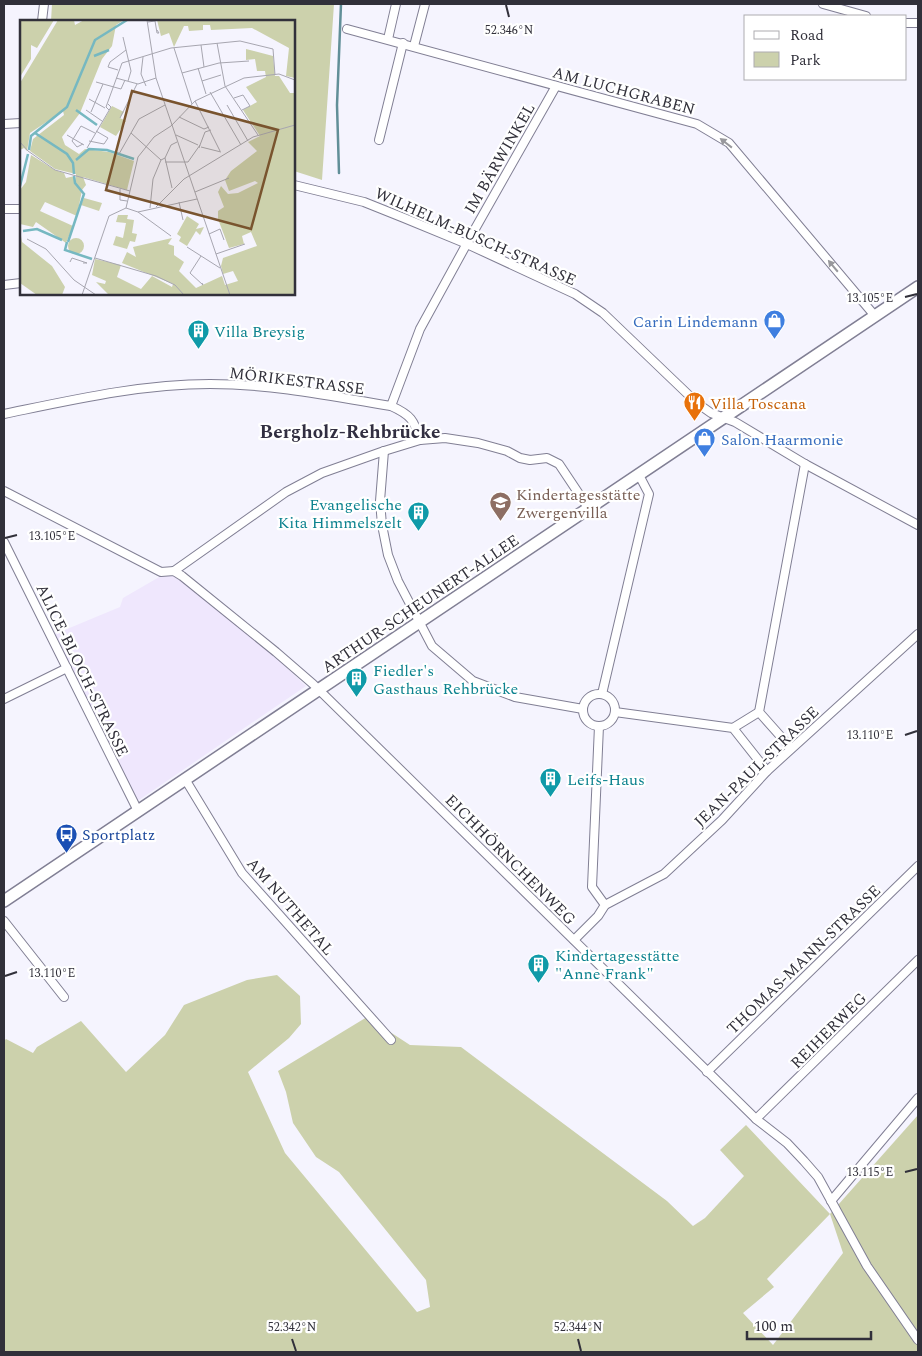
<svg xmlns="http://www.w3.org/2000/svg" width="922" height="1356" viewBox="0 0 922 1356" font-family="Spectral,serif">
	<rect width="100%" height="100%" fill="#f5f4fe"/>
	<path fill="#efe7fd" d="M174,575L273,655L306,686L136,802L55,634L120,607L123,598L161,576Z"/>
	<g fill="#ccd1ac" fill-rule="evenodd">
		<path d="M52,4H334L322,180L294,171V21H51Z"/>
		<path d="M277,975L300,996L301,1024L289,1038L248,1072L285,1153L417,1312L430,1307L426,1280L339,1172L316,1157L293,1123L286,1092L278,1071L367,1017L410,1045L461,1047L667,1201L693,1226L705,1218L744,1176L720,1150L746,1125L830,1214L918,1115V1352H4V1041L6,1039L33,1053L37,1047L81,1021L126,1072L165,1035L184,1005L247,980ZM830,1214L843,1253L773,1345L743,1313L774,1287L767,1279Z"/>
	</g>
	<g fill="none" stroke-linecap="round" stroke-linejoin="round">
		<path stroke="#618f98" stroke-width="2.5" d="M339,173L337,105L341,4"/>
		<defs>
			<g id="minor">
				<path d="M823,4L866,16"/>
				<path d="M42,21L44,4"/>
				<path d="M906,23H918"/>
				<path d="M347,29L697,124L729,143L875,316"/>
				<path d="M388,39L396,4"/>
				<path d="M414,46L425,4"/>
				<path d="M4,124L21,123"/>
				<path d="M379,140L403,43"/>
				<path d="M294,185L364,202L404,218L467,244L575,294L603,313L697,403L711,413L735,422L805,464L918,525"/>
				<path d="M4,209H21"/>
				<path d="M4,285L21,283"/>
				<path d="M391,406L420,329L471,236L556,86"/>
				<path d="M4,414C72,400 141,384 210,384C272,384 331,396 391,406C411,415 414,420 420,440"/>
				<path d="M384,451L380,501L382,525L388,555L398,581L432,646L473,681L515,697L583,709"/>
				<path d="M4,491L161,572L174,571L182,576L276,652L313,684L756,1119L787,1143L804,1161L818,1177L867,1266L918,1340"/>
				<path d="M4,542L138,811"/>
				<path d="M174,571L286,492L322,473L384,451L420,440L445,438L478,443L507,451L520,458L530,460L547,458L559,464L589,509"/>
				<circle cx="599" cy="710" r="16"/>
				<path d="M602,694L649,494L639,475"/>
				<path d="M4,699L67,668"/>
				<path d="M615,712L733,728L767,771"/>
				<path d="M733,728L759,712"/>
				<path d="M791,748L759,712L805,464"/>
				<path d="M185,779L242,873L391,1040"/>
				<path d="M605,905L664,874L722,820L767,771L918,634"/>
				<path d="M4,921L64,997"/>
				<path d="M574,940L598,916L605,905L592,887L599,726"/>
				<path d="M707,1072L918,866"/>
				<path d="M756,1119L918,960"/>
				<path d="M831,1201L918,1098"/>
			</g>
			<path id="secondary" d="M4,901L918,287"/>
		</defs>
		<use href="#minor" stroke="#817f94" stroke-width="10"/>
		<use href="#secondary" stroke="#817f94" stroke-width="14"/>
		<use href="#minor" stroke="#fff" stroke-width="8"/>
		<use href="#secondary" stroke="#fff" stroke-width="11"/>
	</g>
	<defs><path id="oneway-solid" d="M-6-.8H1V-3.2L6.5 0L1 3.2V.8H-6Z" transform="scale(1.25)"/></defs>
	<g fill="#98989c">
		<use href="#oneway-solid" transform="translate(726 143) rotate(-142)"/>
		<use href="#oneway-solid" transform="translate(833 266) rotate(-130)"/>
	</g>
	<path fill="none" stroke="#31303a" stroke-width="2" d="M506,5L509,17M905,297L917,294M5,538L17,535M905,735L917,731M5,976L17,972M905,1172L917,1169M292,1339L296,1351M578,1339L581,1351"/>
	<defs>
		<symbol id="shop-pin" viewBox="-11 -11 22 30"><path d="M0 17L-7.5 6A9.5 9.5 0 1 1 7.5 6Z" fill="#3f7fe0" stroke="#fff"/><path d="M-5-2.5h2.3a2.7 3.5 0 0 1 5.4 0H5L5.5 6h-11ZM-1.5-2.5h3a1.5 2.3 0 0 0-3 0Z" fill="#fff"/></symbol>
		<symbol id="building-pin" viewBox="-11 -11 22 30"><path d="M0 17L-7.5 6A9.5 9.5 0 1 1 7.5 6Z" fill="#0f9aa8" stroke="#fff"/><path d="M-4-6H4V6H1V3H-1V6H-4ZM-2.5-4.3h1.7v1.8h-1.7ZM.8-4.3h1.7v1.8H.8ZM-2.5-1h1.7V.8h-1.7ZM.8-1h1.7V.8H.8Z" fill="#fff"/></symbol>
		<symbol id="restaurant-pin" viewBox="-11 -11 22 30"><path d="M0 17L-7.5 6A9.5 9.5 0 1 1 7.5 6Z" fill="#e8710a" stroke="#fff"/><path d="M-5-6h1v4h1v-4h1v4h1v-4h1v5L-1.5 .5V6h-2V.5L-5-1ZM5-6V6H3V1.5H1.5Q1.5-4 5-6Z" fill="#fff"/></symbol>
		<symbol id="school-pin" viewBox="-11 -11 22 30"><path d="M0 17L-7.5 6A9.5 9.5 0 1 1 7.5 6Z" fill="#8d6e63" stroke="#fff"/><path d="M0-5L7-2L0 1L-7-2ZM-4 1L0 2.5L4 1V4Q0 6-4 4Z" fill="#fff"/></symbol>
		<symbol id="bus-pin" viewBox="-11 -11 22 30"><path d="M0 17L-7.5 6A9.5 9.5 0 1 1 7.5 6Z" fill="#1a4fb4" stroke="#fff"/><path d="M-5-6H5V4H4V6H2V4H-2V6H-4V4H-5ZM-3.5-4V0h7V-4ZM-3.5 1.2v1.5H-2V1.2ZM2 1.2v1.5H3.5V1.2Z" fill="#fff"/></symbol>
	</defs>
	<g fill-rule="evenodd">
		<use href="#shop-pin" x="762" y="308" width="25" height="34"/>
		<use href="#building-pin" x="186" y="318" width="25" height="34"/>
		<use href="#restaurant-pin" x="682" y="390" width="25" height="34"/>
		<use href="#shop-pin" x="692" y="426" width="25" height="34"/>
		<use href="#school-pin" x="488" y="490" width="25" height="34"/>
		<use href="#building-pin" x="406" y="500" width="25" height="34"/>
		<use href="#building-pin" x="344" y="666" width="25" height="34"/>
		<use href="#building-pin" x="538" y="766" width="25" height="34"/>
		<use href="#bus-pin" x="54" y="822" width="25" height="34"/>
		<use href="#building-pin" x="526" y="952" width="25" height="34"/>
	</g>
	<g text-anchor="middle" stroke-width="4.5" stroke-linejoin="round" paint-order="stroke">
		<g font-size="16" fill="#31303a" stroke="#fff">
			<text transform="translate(624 90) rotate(15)" y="6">AM LUCHGRABEN</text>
			<text transform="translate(499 158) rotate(-60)" y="6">IM BÄRWINKEL</text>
			<text transform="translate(476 236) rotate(24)" y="6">WILHELM-BUSCH-STRASSE</text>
			<text transform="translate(297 380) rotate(7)" y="6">MÖRIKESTRASSE</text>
			<text transform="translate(420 603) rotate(-34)" y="6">ARTHUR-SCHEUNERT-ALLEE</text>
			<text transform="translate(83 670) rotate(64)" y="6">ALICE-BLOCH-STRASSE</text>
			<text transform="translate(756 766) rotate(-44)" y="6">JEAN-PAUL-STRASSE</text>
			<text transform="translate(511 859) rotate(45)" y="6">EICHHÖRNCHENWEG</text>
			<text transform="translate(291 906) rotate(49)" y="6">AM NUTHETAL</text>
			<text transform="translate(803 959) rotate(-44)" y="6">THOMAS-MANN-STRASSE</text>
			<text transform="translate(828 1030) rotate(-45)" y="6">REIHERWEG</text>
		</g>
		<g font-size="16" fill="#366cbe" stroke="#fff" text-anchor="end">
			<text x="758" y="327">Carin Lindemann</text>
			<text x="721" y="445" text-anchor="start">Salon Haarmonie</text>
		</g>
		<g font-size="16" fill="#0d838f" stroke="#fff" text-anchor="start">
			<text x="214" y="337">Villa Breysig</text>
			<text x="402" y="510" text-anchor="end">Evangelische<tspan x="402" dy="18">Kita Himmelszelt</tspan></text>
			<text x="373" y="676">Fiedler's<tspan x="373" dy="18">Gasthaus Rehbrücke</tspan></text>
			<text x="567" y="785">Leifs-Haus</text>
			<text x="555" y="961">Kindertagesstätte<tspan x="555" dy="18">"Anne Frank"</tspan></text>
		</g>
		<g font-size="16" fill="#c56008" stroke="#fff" text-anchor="start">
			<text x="710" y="409">Villa Toscana</text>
		</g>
		<g font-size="16" fill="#785e54" stroke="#fff" text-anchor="start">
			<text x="516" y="500">Kindertagesstätte<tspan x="516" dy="18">Zwergenvilla</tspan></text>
		</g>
		<g font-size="16" fill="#164399" stroke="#fff" text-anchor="start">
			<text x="82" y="840">Sportplatz</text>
		</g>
		<g font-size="19" font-weight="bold" fill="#322f41" stroke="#fff">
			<text x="350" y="438">Bergholz-Rehbrücke</text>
		</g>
	</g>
	<g transform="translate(20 20)">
		<rect width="275" height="275" fill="#f5f4fe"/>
		<path d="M0,0H34L17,28L11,25V39L0,57ZM38,0H54L55,5L64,0H104L96,5L92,26L82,39L60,93L42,117L45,125L59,134L65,129L89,132L114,141L107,170L63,157L66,165L62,170L57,196L25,182L20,191L53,206L46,223L16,202L13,207L0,204V170L6,162L11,135L35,150L44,153L46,158L55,156L56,162V154L35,149L10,131L13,119L44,95L43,91L10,113L7,131L4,128L0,130V63ZM137,0H275V58L266,56L269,28L232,8L191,10L190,5H183V10L169,11L168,6H164L154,27L149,13L141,16ZM226,29L253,36L255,56H259L270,73H275V275H89L76,262L85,264L86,261L72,255L75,239L101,245L97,257L121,269L132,256L152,267L153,264L102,243L107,232L116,237L113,227L152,218L148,224L154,226V235L164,242L159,251L176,268L202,256L205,265L218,261L213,251L203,254L201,246L203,238L237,226L231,212L222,216L224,224L209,228L198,199V191L204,187L198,172L201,166L208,174L218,173L238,163L235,161L209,171L205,160L211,151L237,131L228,122L240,116L223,90L237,82L226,67L246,57L245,51H237L235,39L226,40ZM92,86L104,92L100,98L106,101L96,116L80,107ZM64,178L82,183L79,191L61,185ZM98,195H108L107,199L114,200L112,213L117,214L115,222L110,221L107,229L93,225L96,216L103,218L106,203L96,202ZM167,196L179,204L176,209L184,207L180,215L176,211L167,226L159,221L161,217L157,214ZM0,210L2,222L32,246L45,267L42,275H17L0,263ZM48 226a8 8 0 1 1 16 0a8 8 0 1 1-16 0Z" fill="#ccd1ac"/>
		<path fill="none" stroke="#76b8c1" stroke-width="2.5" d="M74,36L89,30M56,90L77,105M15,113L47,134L53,143L54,154M9,130L11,116L47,87L75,20L107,0M56,140L69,129L87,130L114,139M0,166L8,134M3,211L17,209L42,220M47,222L45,230L72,239M48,222L64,174L55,163L54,156"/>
		<path fill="none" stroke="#a7a6b0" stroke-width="1" d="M127,0L136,58L210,275M128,2L135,1L137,13H139L137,10M103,17L111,51L108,61M197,23L205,66L238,115M181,25L184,47M154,28L172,84M123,37L121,54L126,66M178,48L186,74M98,50L88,47L90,42L106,30M162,53L199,43L229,41M96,58L118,64L136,58M182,61L201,55M76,62L101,69L105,60M190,72L221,125M214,78L223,75L230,86L222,90M69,79L85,88M175,81L200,131M207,85L228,121M66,90L82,101M89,90L86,87L102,43L151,28L220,21L253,29L255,55M71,92L83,64M159,97L184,109L189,107M100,98L117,64M111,113L141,140M47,115L64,125M156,115L178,125M69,121L84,124L88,118L76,111M0,122L8,131L35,150L110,171M63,124L57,127L52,121L61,106L75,113M180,125L185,112L191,110M181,127L201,132M67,128L91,87L88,84M99,134L119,99L145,85M145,142H168L180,125L179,128M152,168L145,138L151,125L157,122M100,169V180L107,181M175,172L209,158M159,182L163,200M136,187L164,159L233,117L275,105M106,188L118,137L134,117L151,106L175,81L224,58L259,54L275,60M106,188L118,192L177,179M130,188L133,159L141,140L145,138M118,192L151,216M189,214L200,209L204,220M7,219L26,229L54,260L76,275M167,227L200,248M196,234L225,224M181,236L170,253L183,265L182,263M75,238L136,256L155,265L164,275M50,242L52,238L67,243H63M62,275L89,196L106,188"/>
		<path fill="#79542e" fill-opacity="0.15" stroke="#79542e" stroke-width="2.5" d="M112,71L258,110L231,209L86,170Z"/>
		<rect width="275" height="275" fill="none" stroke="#31303a" stroke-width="2.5"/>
	</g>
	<g font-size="12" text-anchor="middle" fill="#31303a" stroke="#fff" stroke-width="4.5" stroke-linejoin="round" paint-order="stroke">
		<text x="509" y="34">52.346°N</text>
		<text x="870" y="302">13.105°E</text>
		<text x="52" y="540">13.105°E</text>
		<text x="870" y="739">13.110°E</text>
		<text x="52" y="977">13.110°E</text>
		<text x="870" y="1176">13.115°E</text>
		<text x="292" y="1331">52.342°N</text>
		<text x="578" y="1331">52.344°N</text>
	</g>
	<rect width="922" height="1356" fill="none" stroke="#31303a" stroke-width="10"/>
	<rect x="744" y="15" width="162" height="65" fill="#ffffff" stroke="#adacb0"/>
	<rect x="754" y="31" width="25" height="8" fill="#ffffff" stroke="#adacb0"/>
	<text x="790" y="40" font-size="15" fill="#31303a">Road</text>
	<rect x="754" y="52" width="25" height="15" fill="#ccd1ac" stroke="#adacb0"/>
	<text x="790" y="65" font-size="15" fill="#31303a">Park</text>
	<path d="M747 1331v8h124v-8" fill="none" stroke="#31303a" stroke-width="2.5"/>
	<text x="754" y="1331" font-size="15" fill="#31303a" stroke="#ffffff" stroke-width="4" paint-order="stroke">100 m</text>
</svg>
